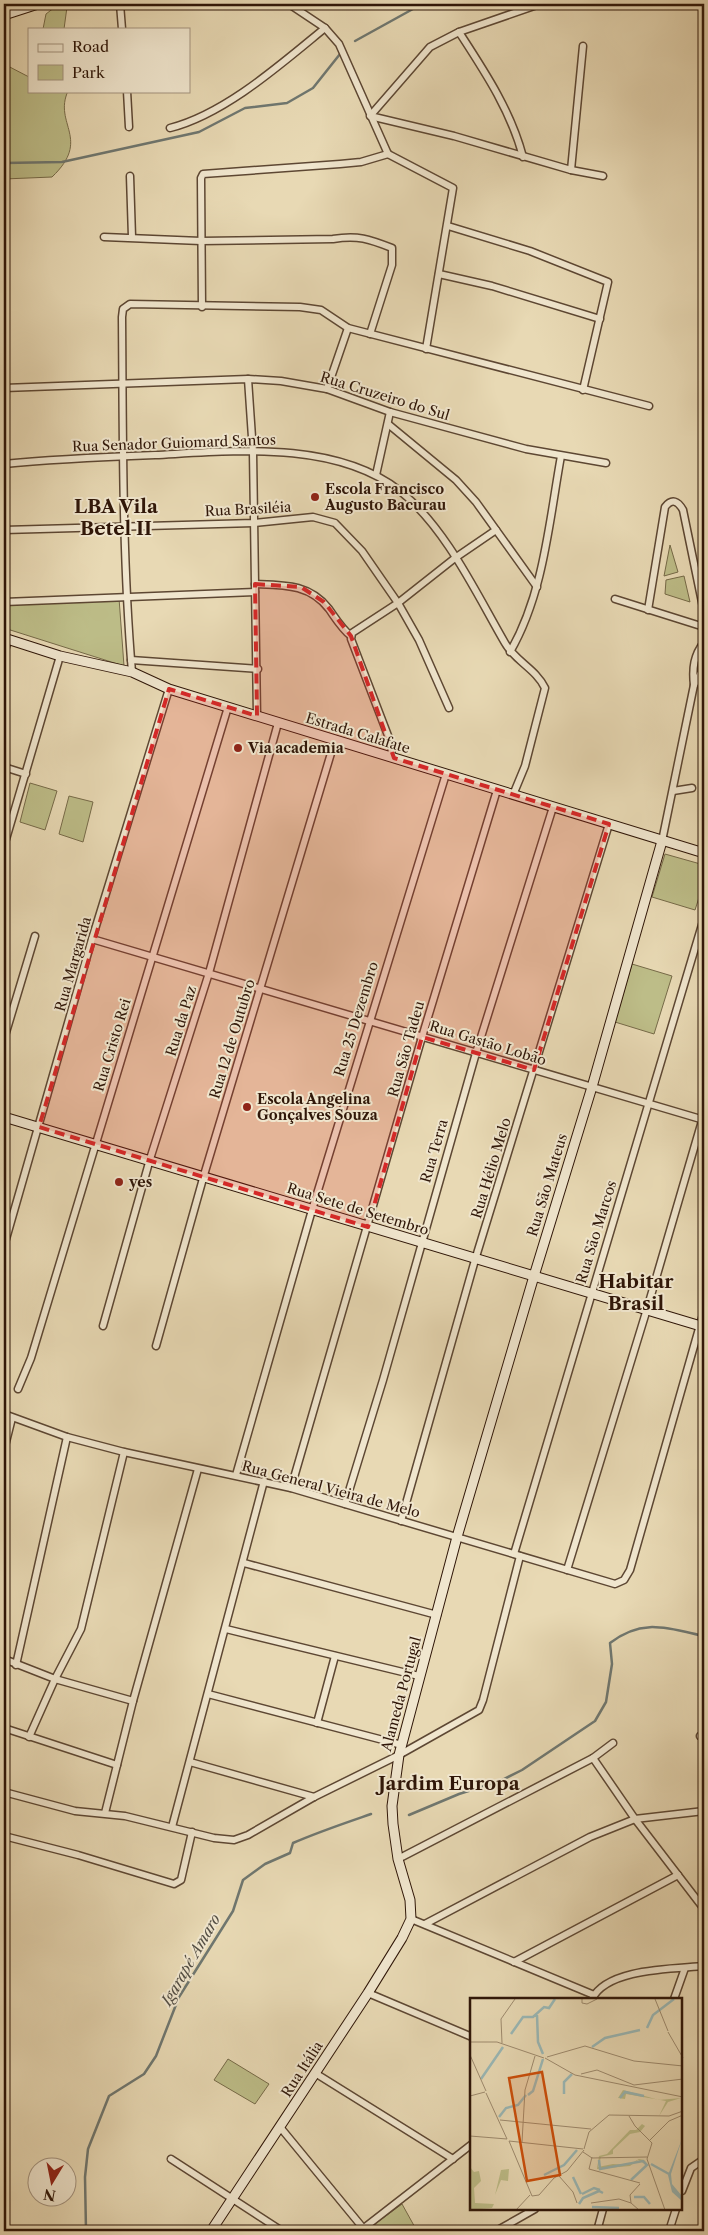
<svg xmlns="http://www.w3.org/2000/svg" width="708" height="2235" viewBox="0 0 708 2235" font-family="'Libre Caslon Text',serif">
	<rect width="100%" height="100%" fill="#e8d9b4"/>
	<filter id="stains"><feTurbulence type="fractalNoise" baseFrequency=".004" numOctaves="4"/><feColorMatrix values="0 0 0 0 .2 0 0 0 0 .09 0 0 0 0 .02 0 0 0 .5 -.17"/></filter>
	<radialGradient id="worn" r=".72"><stop offset=".6" stop-color="#630" stop-opacity="0"/><stop offset="1" stop-color="#630" stop-opacity=".3"/></radialGradient>
	<g fill="#bdbd88" stroke="#766a48">
		<path d="M59,4L67,7L64,29H43L46,14Z"/>
		<path d="M4,64L29,77V91H68C53,124 92,139 52,177L4,179Z"/>
		<path d="M670,545L678,572L664,576Z"/>
		<path d="M684,576L690,602L665,594L666,580Z"/>
		<path d="M119,598L124,666L4,628V602Z"/>
		<path d="M30,783L57,791L45,830L20,822Z"/>
		<path d="M69,796L93,802L83,842L59,834Z"/>
		<path d="M665,854L704,865V882L695,910L652,897Z"/>
		<path d="M632,964L672,976L654,1034L615,1022Z"/>
		<path d="M228,2059L269,2084L255,2104L214,2080Z"/>
		<path d="M402,2204L417,2231H366L367,2230Z"/>
	</g>
	<g fill="none" stroke-linecap="round" stroke-linejoin="round">
		<g stroke="#6f7770" stroke-width="2.5">
			<path d="M355,41L422,4"/>
			<path d="M4,163L62,162L199,132L245,108L287,103L313,88L340,54"/>
			<path d="M409,1815L459,1794L500,1781L522,1770L595,1721L606,1702L612,1664L610,1643C642,1618 667,1628 704,1636"/>
			<path d="M86,2231L85,2177L88,2149L109,2096L144,2074L156,2056L179,1997L233,1911L243,1880L265,1864L290,1853L293,1843C318,1832 345,1823 371,1814"/>
		</g>
		<defs>
			<g id="street">
				<path d="M120,4L122,29"/>
				<path d="M289,4L325,28L339,44L388,154"/>
				<path d="M540,4L459,32L430,47L370,116L454,136L571,170L603,176"/>
				<path d="M459,32C485,72 511,111 523,157"/>
				<path d="M127,91L129,127"/>
				<path d="M170,128C225,114 281,64 325,28"/>
				<path d="M388,154L453,188L426,349"/>
				<path d="M571,170L583,46"/>
				<path d="M130,176L132,237"/>
				<path d="M448,226L530,251L608,282L583,390"/>
				<path d="M104,237L201,241L333,239C358,235 369,239 392,248V265L370,334"/>
				<path d="M439,274L492,286L600,319"/>
				<path d="M202,307L201,178L203,174L340,164L361,162L388,154"/>
				<path d="M248,379L253,452L257,716"/>
				<path d="M4,388L248,379L281,381L327,389L390,412L526,449L606,463"/>
				<path d="M327,389L348,328"/>
				<path d="M388,424L456,480L476,502L537,587"/>
				<path d="M4,464C54,459 104,457 155,455C232,451 335,440 400,491C446,528 476,593 505,643C515,661 536,669 545,688L525,766L513,795"/>
				<path d="M376,475L390,412"/>
				<path d="M4,530L254,523L313,517L335,523L362,551L398,603L419,640L449,708"/>
				<path d="M255,584C284,585 310,584 329,609C336,619 342,629 351,636"/>
				<path d="M615,599L704,627"/>
				<path d="M4,602L255,592"/>
				<path d="M648,610L665,507C672,498 678,501 683,510L704,612"/>
				<path d="M510,652C544,593 549,522 561,456"/>
				<path d="M4,654L8,640"/>
				<path d="M131,660L258,669"/>
				<path d="M132,672C122,554 123,435 122,317L123,309L130,304L300,307L321,310L348,328L649,406"/>
				<path d="M694,685L704,667"/>
				<path d="M391,757L392,746L351,639L352,633L398,603L455,558L496,530"/>
				<path d="M4,767L26,774"/>
				<path d="M703,786H704"/>
				<path d="M673,791L692,788"/>
				<path d="M662,841L694,685C692,668 694,655 704,642"/>
				<path d="M4,846L60,656"/>
				<path d="M92,939L704,1120"/>
				<path d="M4,1039L35,936"/>
				<path d="M4,1246L92,939L169,689"/>
				<path d="M103,1326L150,1159L209,973L278,723"/>
				<path d="M156,1346L204,1175L335,740"/>
				<path d="M18,1389L31,1358L228,707"/>
				<path d="M4,1414L67,1437L124,1452L291,1488L615,1584L624,1580L630,1570L704,1311"/>
				<path d="M4,1450L12,1418"/>
				<path d="M236,1475L312,1210L446,774"/>
				<path d="M291,1488L422,1037L497,790"/>
				<path d="M345,1504L383,1380L476,1053L553,807"/>
				<path d="M401,1521L475,1260L609,824"/>
				<path d="M514,1554L704,918"/>
				<path d="M244,1563L437,1615"/>
				<path d="M567,1570L647,1309L704,1114"/>
				<path d="M226,1629L419,1676"/>
				<path d="M4,1659L55,1679L133,1701"/>
				<path d="M16,1665L67,1437"/>
				<path d="M208,1694L402,1745"/>
				<path d="M317,1723L335,1656"/>
				<path d="M4,1728L117,1765"/>
				<path d="M700,1736H704"/>
				<path d="M29,1737L55,1679L81,1629L124,1452"/>
				<path d="M593,1758L635,1819L704,1909"/>
				<path d="M190,1762L314,1797"/>
				<path d="M4,1792L75,1811L125,1816L214,1838L234,1840L248,1835L314,1797L399,1755L479,1710L483,1700L520,1556"/>
				<path d="M105,1813L133,1701L198,1469"/>
				<path d="M172,1827L264,1481"/>
				<path d="M4,1836L78,1855L174,1884L181,1880L192,1832"/>
				<path d="M398,1859L593,1758L613,1743"/>
				<path d="M411,1919L594,1995"/>
				<path d="M425,1924L590,1837L635,1819L704,1811"/>
				<path d="M514,1962L678,1875"/>
				<path d="M368,1993L472,2037"/>
				<path d="M592,1999C607,1968 673,1969 704,1966"/>
				<path d="M674,1999L685,1968"/>
				<path d="M315,2073L453,2159"/>
				<path d="M280,2127L363,2228"/>
				<path d="M171,2159L282,2231"/>
				<path d="M682,2191L691,2168L704,2159"/>
				<path d="M360,2231L472,2144"/>
				<path d="M496,2231L535,2209"/>
				<path d="M597,2231L603,2209"/>
				<path d="M669,2231L676,2209"/>
			</g>
			<g id="secondary">
				<path d="M4,5L8,4"/>
				<path d="M4,15L38,4"/>
				<path d="M4,638L60,656L132,672L169,689L704,853"/>
				<path d="M4,1117L704,1327"/>
				<path d="M211,2231L368,1993L402,1938L411,1919L410,1900L398,1859L393,1824L392,1806L399,1755L457,1537L534,1276L592,1087L662,841"/>
			</g>
		</defs>
		<use href="#street" stroke="#5d4733" stroke-width="9"/>
		<use href="#secondary" stroke="#2f1608" stroke-width="11"/>
		<use href="#street" stroke="#f0e6ce" stroke-width="6"/>
		<use href="#secondary" stroke="#f0e6ce" stroke-width="9"/>
	</g>
	<path fill="#d62828" fill-opacity="0.2" stroke="#d62828" stroke-width="4" stroke-dasharray="10 6" stroke-linejoin="round" d="M255,584L301,587L324,602L351,636L394,758L609,824L534,1070L422,1037L368,1227L39,1127L169,689L257,716Z"/>
	<g fill="#8f2418" stroke="#f0e6ce" stroke-width="2">
		<circle cx="315" cy="497" r="5"/>
		<circle cx="238" cy="748" r="5"/>
		<circle cx="247" cy="1107" r="5"/>
		<circle cx="119" cy="1182" r="5"/>
	</g>
	<g text-anchor="middle" stroke-width="4" stroke-linejoin="round" paint-order="stroke">
		<g font-size="14" fill="#2f1608" stroke="#f0e6ce">
			<text transform="translate(385 396) rotate(17)" y="5">Rua Cruzeiro do Sul</text>
			<text transform="translate(174 443) rotate(-2)" y="5">Rua Senador Guiomard Santos</text>
			<text transform="translate(248 509) rotate(-3)" y="5">Rua Brasiléia</text>
			<text transform="translate(358 733) rotate(17)" y="5">Estrada Calafate</text>
			<text transform="translate(73 964) rotate(-74)" y="5">Rua Margarida</text>
			<text transform="translate(356 1019) rotate(-73)" y="5">Rua 25 Dezembro</text>
			<text transform="translate(181 1021) rotate(-73)" y="5">Rua da Paz</text>
			<text transform="translate(232 1039) rotate(-73)" y="5">Rua 12 de Outubro</text>
			<text transform="translate(488 1043) rotate(17)" y="5">Rua Gastão Lobão</text>
			<text transform="translate(112 1045) rotate(-73)" y="5">Rua Cristo Rei</text>
			<text transform="translate(406 1049) rotate(-74)" y="5">Rua São Tadeu</text>
			<text transform="translate(434 1151) rotate(-74)" y="5">Rua Terra</text>
			<text transform="translate(491 1168) rotate(-73)" y="5">Rua Hélio Melo</text>
			<text transform="translate(547 1185) rotate(-73)" y="5">Rua São Mateus</text>
			<text transform="translate(358 1209) rotate(17)" y="5">Rua Sete de Setembro</text>
			<text transform="translate(596 1232) rotate(-73)" y="5">Rua São Marcos</text>
			<text transform="translate(331 1489) rotate(15)" y="5">Rua General Vieira de Melo</text>
			<text transform="translate(401 1694) rotate(-75)" y="5">Alameda Portugal</text>
			<text transform="translate(302 2069) rotate(-57)" y="5">Rua Itália</text>
		</g>
		<g font-size="14" font-weight="bold" fill="#2f1608" stroke="#f0e6ce" text-anchor="start">
			<text x="325" y="494">Escola Francisco<tspan x="325" dy="16">Augusto Bacurau</tspan></text>
			<text x="248" y="753">Via academia</text>
			<text x="257" y="1104">Escola Angelina<tspan x="257" dy="16">Gonçalves Souza</tspan></text>
			<text x="129" y="1187">yes</text>
		</g>
		<g font-size="15" font-style="italic" fill="#544f45" stroke="#f0e6ce">
			<text transform="translate(191 1960) rotate(-60)" y="5">Igarapé Amaro</text>
		</g>
		<g font-size="19" font-weight="bold" fill="#2f1608" stroke="#f0e6ce">
			<text x="116" y="513">LBA Vila<tspan x="116" dy="22">Betel II</tspan></text>
			<text x="636" y="1288">Habitar<tspan x="636" dy="22">Brasil</tspan></text>
			<text x="449" y="1790">Jardim Europa</text>
		</g>
	</g>
	<g transform="translate(470 1998)">
		<rect width="212" height="212" fill="#e8d9b4"/>
		<path d="M153,92L189,102L211,100L198,104L189,118L196,103L156,96L155,101L148,100ZM172,126L175,128L170,134L160,136L143,152V156L131,159L128,169L143,166L158,167L169,161L174,162L179,168L168,162L160,168L127,171L129,158L137,156L160,132H166ZM0,169L4,174L9,173L11,183L4,190L5,205L24,206L22,210L0,212ZM39,171L38,183L31,182L25,197L31,172Z" fill="#bdbd88"/>
		<path d="M212,141L201,176L202,186L212,198V203L202,194L198,177Z" fill="#9ab8b6"/>
		<path fill="none" stroke="#9ab8b6" stroke-width="2.5" d="M67,17L68,44L73,56M177,30L183,17L204,1M41,36L53,19H63L74,9L79,10L85,1M122,49L135,40L170,32M11,81L33,49M94,96V84L102,76M58,97L63,93L73,61M150,100L155,94L174,98M29,119L36,110L48,107L56,97M129,162L130,171L173,163L177,167L161,182M181,166L199,176M74,177L94,167L107,152M103,179L111,196M112,196L124,190L130,192M164,199H174L180,206M109,206L113,200L129,193L133,195M122,209L149,210"/>
		<path fill="none" stroke="#9e8b6f" stroke-width="1" d="M112,1V5L117,6L127,1M185,1L198,33M198,34L213,60M0,44H27L74,60M32,45L31,21L45,1M0,57L16,93M77,59L115,48L164,63L213,68M75,60L105,77L213,99M111,76L127,72L164,87L213,81M16,95L37,141M0,98L15,94M159,118L165,128L182,145L177,161L195,212M30,122L121,131M0,138L37,141M180,142L199,123L213,117M39,143L113,151M39,143L62,198M52,144L55,92L65,58M114,151L119,134L139,117L199,118L213,113M113,154L122,160L177,159M122,159L119,171L170,185M89,178L103,194L107,205M62,198L69,197L84,180L97,173L114,152M121,205L149,201L161,205L169,212M161,205L160,197L170,186M46,212L60,197"/>
		<path fill="#cc4f0b" fill-opacity="0.15" stroke="#cc4f0b" stroke-width="2.5" d="M72,74L90,177L57,183L39,80Z"/>
		<rect width="212" height="212" fill="none" stroke="#2f1608" stroke-width="2.5"/>
	</g>
	<rect width="708" height="2235" fill="none" stroke="#e8d9b4" stroke-width="20"/>
	<rect x="5" y="5" width="698" height="2225" fill="none" stroke="#2f1608" stroke-width="2.5"/>
	<rect x="10" y="10" width="688" height="2215" fill="none" stroke="#2f1608"/>
	<rect x="28" y="28" width="162" height="65" fill="#f0e6ce" stroke="#a3937f"/>
	<rect x="38" y="44" width="25" height="8" fill="#f0e6ce" stroke="#a3937f"/>
	<text x="72" y="52" font-size="15" fill="#2f1608">Road</text>
	<rect x="38" y="65" width="25" height="15" fill="#bdbd88" stroke="#a3937f"/>
	<text x="72" y="78" font-size="15" fill="#2f1608">Park</text>
	<g transform="translate(52 2182) rotate(190)"><circle r="24" fill="#f0e6ce" stroke="#a3937f"/>
	<path d="M0-4L9 19L0 12L-9 19Z" fill="#8f2418"/>
	<text y="-8" font-size="14" font-weight="bold" text-anchor="middle" fill="#2f1608">N</text>
	</g>
	<rect width="100%" height="100%" filter="url(#stains)"/>
	<rect width="100%" height="100%" fill="url(#worn)"/>
</svg>
